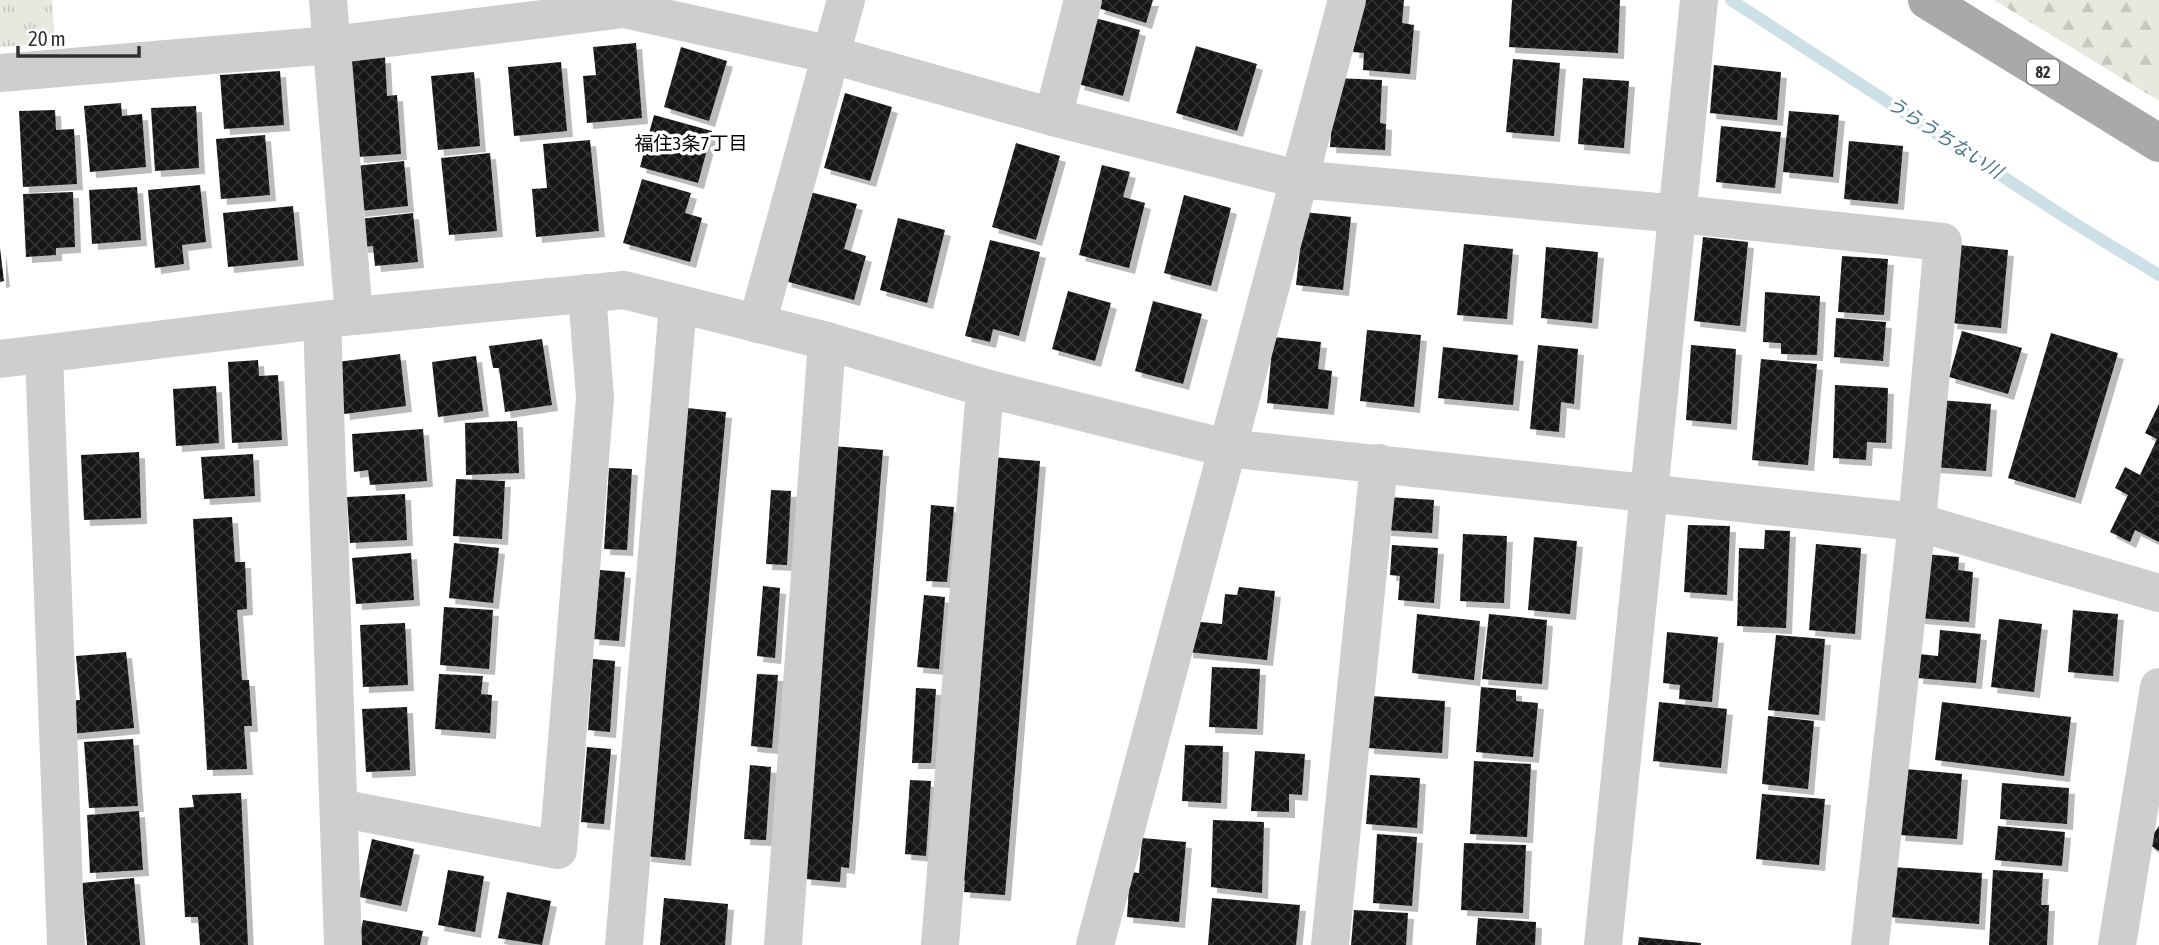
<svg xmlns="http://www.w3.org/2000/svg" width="2159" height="945" viewBox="0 0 2159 945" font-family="'Asap Condensed','Noto Sans JP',sans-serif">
	<defs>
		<pattern id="grass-tufts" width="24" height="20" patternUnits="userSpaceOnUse" patternTransform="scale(1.75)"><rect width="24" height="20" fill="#e5e9de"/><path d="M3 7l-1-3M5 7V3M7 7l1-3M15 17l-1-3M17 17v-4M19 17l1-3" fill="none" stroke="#c5c8bf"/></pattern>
		<pattern id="forest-firs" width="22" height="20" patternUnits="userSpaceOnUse" patternTransform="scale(1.75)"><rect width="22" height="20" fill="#e5e9de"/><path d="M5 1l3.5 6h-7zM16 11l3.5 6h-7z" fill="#c5c8bf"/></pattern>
		<pattern id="building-cross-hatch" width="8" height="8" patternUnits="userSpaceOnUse" patternTransform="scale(1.75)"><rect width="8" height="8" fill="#181818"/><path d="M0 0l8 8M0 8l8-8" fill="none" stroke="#313131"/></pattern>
		<filter id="shadow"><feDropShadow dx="6" dy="6" stdDeviation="0" flood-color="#0004"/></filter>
	</defs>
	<rect width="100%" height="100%" fill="#fff"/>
	<path fill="url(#grass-tufts)" d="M0,0H52L55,43L0,47Z"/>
	<path fill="url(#forest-firs)" d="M1994,0H2159V101Z"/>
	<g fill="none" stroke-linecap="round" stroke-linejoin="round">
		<path stroke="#cde0e7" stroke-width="12" d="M1731,0L2074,223L2159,275"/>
	</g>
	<g fill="url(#building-cross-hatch)" filter="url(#shadow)">
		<path d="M1101,0H1153L1146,23L1098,8Z"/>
		<path d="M1358,0H1404L1402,23L1414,25L1410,74L1363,70L1364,53L1353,52Z"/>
		<path d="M1512,0H1620L1618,53L1509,47Z"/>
		<path d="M1095,18L1140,30L1123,96L1078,84Z"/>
		<path d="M636,43L642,118L587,123L583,76L596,75L593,47Z"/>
		<path d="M1196,46L1257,64L1237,131L1176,113Z"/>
		<path d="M681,47L727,61L709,121L664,107Z"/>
		<path d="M385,57L387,96L397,95L401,154L358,157L351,59Z"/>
		<path d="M1513,59L1560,63L1554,136L1506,132Z"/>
		<path d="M561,62L567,131L514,136L508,67Z"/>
		<path d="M1714,65L1781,72L1777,120L1710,113Z"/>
		<path d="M280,71L284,125L224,129L220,75Z"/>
		<path d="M474,72L480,146L438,150L431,76Z"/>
		<path d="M1335,78L1382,80L1380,123L1386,124L1385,150L1330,147Z"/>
		<path d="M1583,78L1629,81L1624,148L1578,144Z"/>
		<path d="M845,93L892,107L870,181L824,168Z"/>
		<path d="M121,103L122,116L142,114L146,167L90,172L84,106Z"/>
		<path d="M196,106L199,168L155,171L151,108Z"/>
		<path d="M55,110L56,130L74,129L77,184L23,187L19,111Z"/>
		<path d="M1789,111L1839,115L1833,177L1783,172Z"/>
		<path d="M654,115L712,131L698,183L640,167Z"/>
		<path d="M1721,126L1781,132L1775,188L1716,182Z"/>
		<path d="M265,135L270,195L221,199L216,139Z"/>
		<path d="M590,140L599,231L536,237L532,189L547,188L543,144Z"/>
		<path d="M1849,141L1903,146L1898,204L1844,199Z"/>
		<path d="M1016,143L1060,156L1036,240L992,227Z"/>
		<path d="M490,153L497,231L449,235L441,158Z"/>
		<path d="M404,161L408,206L359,211L355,166Z"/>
		<path d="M1102,165L1130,172L1123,197L1145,203L1129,268L1079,255Z"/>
		<path d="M642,179L691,193L685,213L702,218L690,262L623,243Z"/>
		<path d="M200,185L206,242L182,245L184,264L155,268L148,190Z"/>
		<path d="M137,187L141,240L92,244L89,190Z"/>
		<path d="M73,192L75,247L56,248V255L26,257L23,194Z"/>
		<path d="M810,192L857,204L844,249L866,256L854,300L785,281Z"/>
		<path d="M1184,195L1231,208L1211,286L1164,273Z"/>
		<path d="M293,206L298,260L228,267L223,213Z"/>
		<path d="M1304,212L1351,217L1343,290L1296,285Z"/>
		<path d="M413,213L418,262L375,266L373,246L362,247L359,219Z"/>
		<path d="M898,218L945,230L927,303L880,290Z"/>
		<path d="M1703,237L1748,242L1740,326L1694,321Z"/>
		<path d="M990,240L1040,252L1019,336L993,329L990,342L965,336Z"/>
		<path d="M1464,244L1513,249L1507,319L1457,315Z"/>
		<path d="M1959,245L2008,250L2001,328L1951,323Z"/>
		<path d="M1546,247L1598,252L1592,323L1541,318Z"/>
		<path d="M0,248L4,281L0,282Z"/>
		<path d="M1842,256L1888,259L1884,315L1838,312Z"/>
		<path d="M1068,291L1111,303L1095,361L1052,349Z"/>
		<path d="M1765,292L1820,296L1817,355L1781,354V343L1763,342Z"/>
		<path d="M1153,301L1202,314L1183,384L1135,371Z"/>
		<path d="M1836,318L1886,322L1883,361L1834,357Z"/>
		<path d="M1367,330L1421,335L1414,407L1360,401Z"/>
		<path d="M1962,331L2022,348L2008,394L1949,377Z"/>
		<path d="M2051,333L2118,353L2075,498L2008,478Z"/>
		<path d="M1273,337L1321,342L1318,369L1332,371L1328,409L1267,403Z"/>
		<path d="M542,339L552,405L505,412L499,368H493L489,346Z"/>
		<path d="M1538,345L1578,349L1574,404L1561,402L1559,432L1530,429Z"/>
		<path d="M1691,345L1736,349L1731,424L1686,420Z"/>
		<path d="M1443,347L1518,355L1513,405L1438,398Z"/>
		<path d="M400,354L406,406L344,414L337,362Z"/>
		<path d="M476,356L483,411L438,417L432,362Z"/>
		<path d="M1761,359L1817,364L1808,465L1752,460Z"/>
		<path d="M258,360L259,376L278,375L282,440L232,443L228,362Z"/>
		<path d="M1835,385L1888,388L1886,443L1867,442L1866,460L1833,458Z"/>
		<path d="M216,386L219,443L176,446L173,389Z"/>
		<path d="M1939,400L1991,404L1986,471L1934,467Z"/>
		<path d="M2159,404V542L2135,530L2130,542L2110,532L2128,495L2115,488L2125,467L2140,475L2157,439L2145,433Z"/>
		<path d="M687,408L726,412L685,860L645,856Z"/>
		<path d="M517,421L519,473L466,475L465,423Z"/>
		<path d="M423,429L427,481L370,485L368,470L354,472L352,434Z"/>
		<path d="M832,446L883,450L849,868L841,867L840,882L805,879Z"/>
		<path d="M139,452L141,518L84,520L81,455Z"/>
		<path d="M253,454L255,496L204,499L201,457Z"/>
		<path d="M992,457L1040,461L1005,895L964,892L965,881L957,880Z"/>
		<path d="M609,468L632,469L627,550L604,549Z"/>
		<path d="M456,479L505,481L502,539L453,536Z"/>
		<path d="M771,490L791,491L787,565L766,564Z"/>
		<path d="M405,494L407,540L350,543L347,497Z"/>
		<path d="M1388,497L1434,500L1432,533L1385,530Z"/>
		<path d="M931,505L954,507L947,582L926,581Z"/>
		<path d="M232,517L235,562H245L247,609L237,610L242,680H249L252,726H244L247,769L207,770L193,519Z"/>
		<path d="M1688,525L1730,526L1727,595L1684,592Z"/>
		<path d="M1765,530L1790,531L1786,628L1737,626L1739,548L1764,549Z"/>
		<path d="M1463,534L1507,536L1504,603L1460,601Z"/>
		<path d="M1534,537L1577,541L1570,614L1528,610Z"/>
		<path d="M454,543L499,548L493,603L449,598Z"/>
		<path d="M1816,544L1861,548L1855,634L1809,630Z"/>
		<path d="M1392,545L1438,548L1434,603L1398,600L1400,576L1390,575Z"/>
		<path d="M411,553L414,600L356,604L352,558Z"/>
		<path d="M1924,554L1959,557L1958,570L1973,572L1969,622L1918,618Z"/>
		<path d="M600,570L625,572L619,641L593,639Z"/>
		<path d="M763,586L780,588L775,658L757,656Z"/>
		<path d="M1239,587L1275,591L1267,660L1187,652L1190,621L1222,624L1225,594L1237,595Z"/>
		<path d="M924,595L945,597L939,669L917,667Z"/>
		<path d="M444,607L493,610L489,669L440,665Z"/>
		<path d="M2073,610L2118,614L2113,676L2068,672Z"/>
		<path d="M1417,614L1480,621L1474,680L1412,673Z"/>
		<path d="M1489,614L1547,620L1542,684L1482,679Z"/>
		<path d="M1999,619L2042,624L2034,692L1991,687Z"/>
		<path d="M405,623L408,685L363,687L360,625Z"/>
		<path d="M1940,630L1981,634L1976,683L1917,678L1919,654L1938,656Z"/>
		<path d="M1667,632L1718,637L1712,702L1679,699L1680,685L1663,683Z"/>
		<path d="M1776,635L1825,639L1819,715L1768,710Z"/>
		<path d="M126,652L134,728L70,734L67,701L80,700L76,656Z"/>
		<path d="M593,659L615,661L610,732L588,730Z"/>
		<path d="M1212,667L1260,669L1257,729L1209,727Z"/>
		<path d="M439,674L483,676L481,694L492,695L490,733L435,729Z"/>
		<path d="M757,674L778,675L772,748L751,746Z"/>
		<path d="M1481,687L1516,690V701L1538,703L1533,757L1476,752Z"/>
		<path d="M916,688L936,689L931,763H912Z"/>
		<path d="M1371,696L1445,701L1442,753L1368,748Z"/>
		<path d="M1659,702L1727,709L1721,768L1653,761Z"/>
		<path d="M1942,702L2071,717L2064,776L1935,760Z"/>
		<path d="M407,707L410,770L366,772L362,709Z"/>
		<path d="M1768,716L1814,721L1808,789L1762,784Z"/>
		<path d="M133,739L138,806L89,808L84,742Z"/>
		<path d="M1185,745L1223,746L1221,803L1182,801Z"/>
		<path d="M587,747L611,749L604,824L581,822Z"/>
		<path d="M1255,751L1305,754L1302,795L1289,794V812L1251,811Z"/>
		<path d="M1474,761L1531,764L1527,837L1470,834Z"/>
		<path d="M750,765L771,767L766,840L744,839Z"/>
		<path d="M1905,769L1962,774L1957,839L1899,835Z"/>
		<path d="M1370,775L1420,778L1417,828L1366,824Z"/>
		<path d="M910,780L931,781L926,856L905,854Z"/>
		<path d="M2002,783L2069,788L2067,824L2000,819Z"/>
		<path d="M241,793L248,945H200L198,917H185L179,808L194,807L192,795Z"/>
		<path d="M1762,794L1825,799L1819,865L1756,859Z"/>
		<path d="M139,811L143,870L90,873L87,815Z"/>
		<path d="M1213,820L1264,822L1262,893L1211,887Z"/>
		<path d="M1998,826L2065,832L2062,866L1995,860Z"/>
		<path d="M2159,826V851L2147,843Z"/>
		<path d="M1377,834L1417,837L1412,906L1373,903Z"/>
		<path d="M1142,838L1186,842L1179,922L1127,917L1130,872L1139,873Z"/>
		<path d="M372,839L414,849L401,906L359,897Z"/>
		<path d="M1464,843L1526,845L1523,913L1461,910Z"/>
		<path d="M1892,867L1982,873L1979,924L1889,917Z"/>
		<path d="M448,870L484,876L475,932L438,925Z"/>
		<path d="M1993,870L2043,873L2041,905H2049L2047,945H1989Z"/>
		<path d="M134,878L140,945H87L82,883Z"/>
		<path d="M507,892L551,901L542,945L498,938Z"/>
		<path d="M664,898L728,904L725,945H660Z"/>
		<path d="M1212,898L1300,905L1296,945H1208Z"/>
		<path d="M1354,910L1408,913L1406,945H1351Z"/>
		<path d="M1478,918L1536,922L1535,945H1476Z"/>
		<path d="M363,920L423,931L420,945H358Z"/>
		<path d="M1639,937L1701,943V945H1638Z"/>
	</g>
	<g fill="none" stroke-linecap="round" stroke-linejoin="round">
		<g stroke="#cecece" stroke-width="38">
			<path d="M328,0L354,316"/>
			<path d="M0,73L331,45L624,9L832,55L1053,117L1297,179L1679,214L1943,242L1917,522L1870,945"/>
			<path d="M1053,117L1083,0"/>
			<path d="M322,320L343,945"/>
			<path d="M757,324L846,0"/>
			<path d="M44,354L66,945"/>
			<path d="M0,359L354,316L624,290L827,341L985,388L1226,448L1917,522L2159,593"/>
			<path d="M339,808L558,850L595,398L587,293"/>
			<path d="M624,945L678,305"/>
			<path d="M783,945L827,341"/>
			<path d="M940,945L985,388"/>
			<path d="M1095,945L1347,0"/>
			<path d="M1330,945L1379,463"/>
			<path d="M1603,945L1699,0"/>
			<path d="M2117,945L2159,687"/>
		</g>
		<path stroke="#a9a9a9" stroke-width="38" d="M1927,0L2159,143"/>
	</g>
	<g text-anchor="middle" stroke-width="7" stroke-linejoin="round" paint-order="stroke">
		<rect fill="#fff" stroke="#6f6f6f" stroke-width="2" x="2027" y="59.5" width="32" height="25" rx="5"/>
		<g font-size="16" font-weight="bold" fill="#313131">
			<text x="2043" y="78">82</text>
		</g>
		<g font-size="19" font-style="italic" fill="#48768a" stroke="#fff">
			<text transform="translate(1945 137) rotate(33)" y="7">うらうちない川</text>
		</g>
		<g font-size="19" fill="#000" stroke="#fff">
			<text x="691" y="150">福住3条7丁目</text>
		</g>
	</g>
	<path d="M18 46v10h121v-10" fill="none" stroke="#313131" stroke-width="3.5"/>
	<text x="28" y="46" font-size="21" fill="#313131" stroke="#ffffff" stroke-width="5" paint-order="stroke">20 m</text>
</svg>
